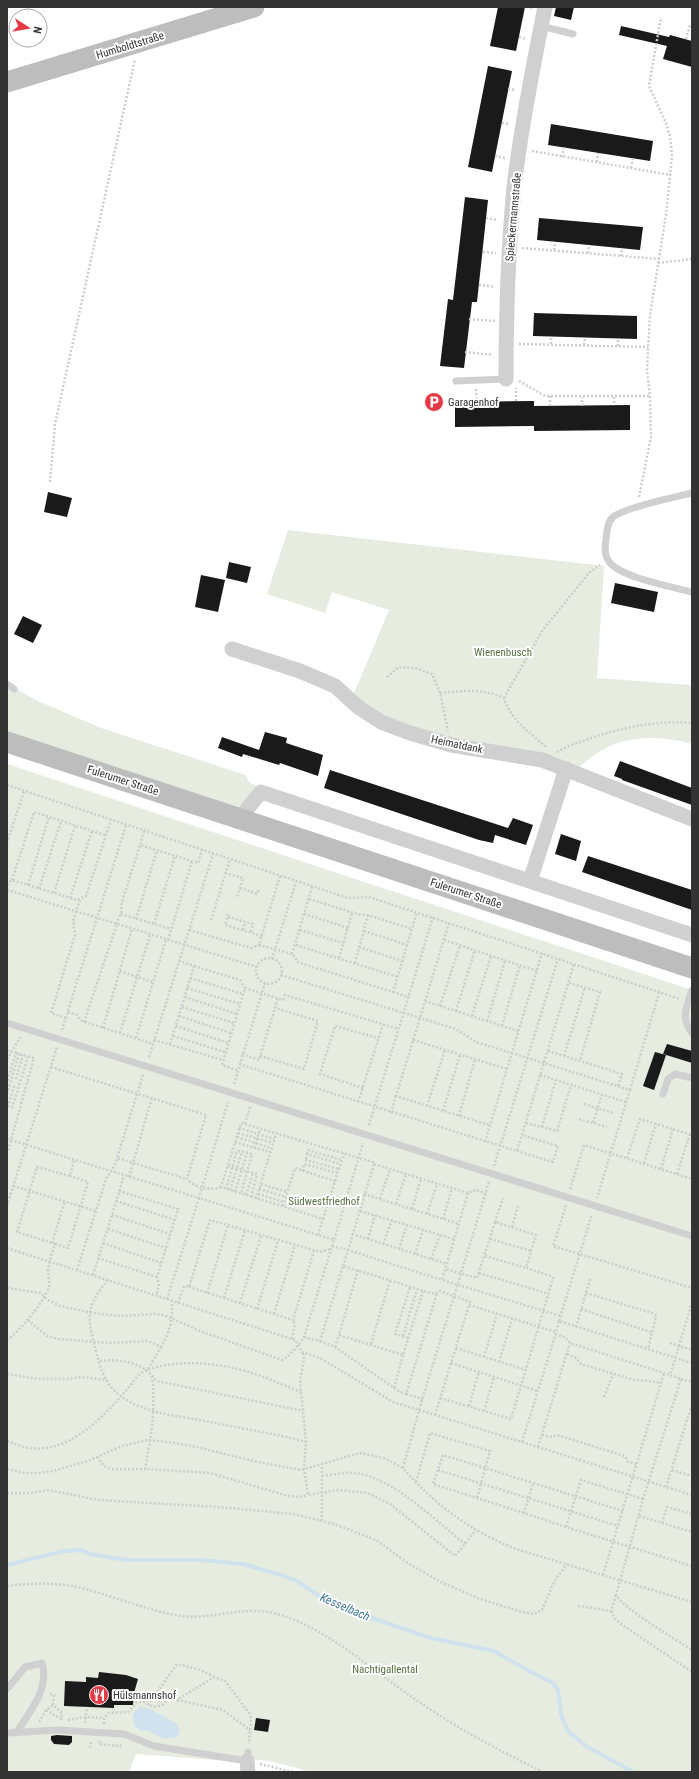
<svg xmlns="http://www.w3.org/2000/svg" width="699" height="1779" viewBox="0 0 699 1779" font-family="'Roboto Condensed',sans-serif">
	<rect width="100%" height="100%" fill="#fff"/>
	<g fill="#e6ecdf">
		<path d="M288,530L604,566L597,678L692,685V744C664,736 629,734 602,750C593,755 585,762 578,768L480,744L409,730L352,698L389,610L332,592L325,613L267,594Z"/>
		<path d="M7,684L38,701L101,728L246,775L249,782L262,790L241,814L7,735Z"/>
		<path d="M7,764L692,990V1772H310C295,1768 254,1754 241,1762L136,1754L129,1772L7,1771Z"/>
	</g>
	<path fill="#cfe2ee" d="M141,1705V1707L150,1709L177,1724L180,1731L178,1735L174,1738H163L146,1730L142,1731L134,1726L133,1713Z"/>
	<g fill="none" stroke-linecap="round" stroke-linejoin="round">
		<path stroke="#cfe2ee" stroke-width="4" d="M7,1565L64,1551L82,1550L90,1554L126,1560H202L243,1564L287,1577L297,1581L322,1598L351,1611L431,1638L494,1651L529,1671L553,1683L558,1690L561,1715L568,1731L586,1746L633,1772"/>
	</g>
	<g fill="#1a1a1a">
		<path d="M498,7H525L516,51L490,46Z"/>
		<path d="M556,7H574L571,20L554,16Z"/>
		<path d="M621,26L669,37L670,35L692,41V67L663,59L667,46L619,35Z"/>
		<path d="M488,66L512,71L492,172L468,167Z"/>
		<path d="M551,124L653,141L650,161L548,145Z"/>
		<path d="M465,197L488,200L477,302H472L464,368L440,366L448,299L453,300Z"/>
		<path d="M539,218L643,227L640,250L537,240Z"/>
		<path d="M534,313L637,316V339L533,336Z"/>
		<path d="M534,401V406L630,405V430L534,431V426L455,427V402Z"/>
		<path d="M48,492L72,498L67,517L44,512Z"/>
		<path d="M229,562L251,567L247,583L226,578Z"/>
		<path d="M201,575L225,580L218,612L195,607Z"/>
		<path d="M615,583L658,592L654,612L611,603Z"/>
		<path d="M23,616L42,625L33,643L14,634Z"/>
		<path d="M265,732L287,738L286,743L323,755L318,776L280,763L279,765L243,754L242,757L218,748L222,737L259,750Z"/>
		<path d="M620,761L692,788V805L622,780V779L614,776Z"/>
		<path d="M330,770L508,828L513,818L533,825L526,845L495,835L493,843L479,840L324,788Z"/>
		<path d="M561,834L581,841L576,861L555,854Z"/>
		<path d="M588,856L692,890V910L582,872Z"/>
		<path d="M667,1044L692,1051V1063L663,1054Z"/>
		<path d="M655,1052L666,1055L654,1090L643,1086Z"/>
		<path d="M99,1672L126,1675L138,1679L134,1693L133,1705H114V1708L64,1706L65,1681L86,1682V1677L98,1678Z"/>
		<path d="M256,1718L270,1720L268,1732L254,1730Z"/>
		<path d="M57,1735L72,1736V1742L69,1745L54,1744L51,1740V1736Z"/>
	</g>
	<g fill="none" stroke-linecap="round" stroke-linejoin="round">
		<g stroke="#cdcdcd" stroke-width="2.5" stroke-dasharray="2 2" stroke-linecap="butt">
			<path d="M526,7L532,8"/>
			<path d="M519,37L526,39"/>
			<path d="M686,39L690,25"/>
			<path d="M508,89L515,90"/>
			<path d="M502,123L509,124"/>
			<path d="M532,151L671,175"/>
			<path d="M495,156L505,158"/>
			<path d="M562,157L564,147"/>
			<path d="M597,162L598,153"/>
			<path d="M631,168L633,158"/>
			<path d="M486,218L498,220"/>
			<path d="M522,248L659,259"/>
			<path d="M554,250L555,242"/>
			<path d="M483,252L496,253"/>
			<path d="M588,253L589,245"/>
			<path d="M621,256L622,248"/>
			<path d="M658,263L692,259"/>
			<path d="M479,285L494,287"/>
			<path d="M469,319L495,321"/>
			<path d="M519,344L648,347"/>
			<path d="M551,344V337"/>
			<path d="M584,345L585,338"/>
			<path d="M618,346V339"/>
			<path d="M465,352L493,355"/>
			<path d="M519,381L545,396H650"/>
			<path d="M476,389L477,402"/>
			<path d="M614,397V405"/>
			<path d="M516,401V388"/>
			<path d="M550,406V396"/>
			<path d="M582,406V397"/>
			<path d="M50,482L55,424L135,59"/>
			<path d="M639,497L651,437L650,396L647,370L650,315L666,215L672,156L670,136L666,123L649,86L661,17"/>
			<path d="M387,677L399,667L415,668L432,674L440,693L448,731"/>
			<path d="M440,693C463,691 482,688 504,698C510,719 530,733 546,747"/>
			<path d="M504,698L542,631L589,573L600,565"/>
			<path d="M557,752C565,747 574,744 583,741C618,728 655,720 692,723"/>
			<path d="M7,785L348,898L369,897L680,999"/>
			<path d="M144,831L140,845L198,863L202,850"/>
			<path d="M7,843L24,791"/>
			<path d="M225,873L243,878L237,898"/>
			<path d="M280,876L259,945L292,954L295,957L297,962L393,992L417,912"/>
			<path d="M12,880L34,812L105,835"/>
			<path d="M7,885L12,880L77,900L86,896L111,820"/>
			<path d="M28,885L49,817"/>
			<path d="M240,888L257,894L259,889"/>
			<path d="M39,889L61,821"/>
			<path d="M7,890L257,967"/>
			<path d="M54,893L75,826"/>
			<path d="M70,898L92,831"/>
			<path d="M309,899L361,915H368L412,929"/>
			<path d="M121,914L171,929"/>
			<path d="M228,914L225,925L262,936"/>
			<path d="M304,914L348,928"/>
			<path d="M228,917L253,924L251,932"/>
			<path d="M136,919L157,850"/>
			<path d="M211,920L230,859"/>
			<path d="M449,923L396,1096L489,1125"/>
			<path d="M116,924L121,914L122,902L140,845"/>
			<path d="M154,924L175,856"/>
			<path d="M189,930L251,948L259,945"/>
			<path d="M243,930L245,922"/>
			<path d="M300,930L343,943"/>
			<path d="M364,931L407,945"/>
			<path d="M168,940L192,861"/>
			<path d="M444,940L537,971"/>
			<path d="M296,945L398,977"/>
			<path d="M359,947L402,961"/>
			<path d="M292,954L312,887"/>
			<path d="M339,958L352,913"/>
			<circle cx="269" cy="971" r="13"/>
			<path d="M272,959L296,882"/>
			<path d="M355,963L368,915"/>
			<path d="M194,966L240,980L245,988"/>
			<path d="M120,971L153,982"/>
			<path d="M281,975L456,1029L476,1042L630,1090L597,1198"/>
			<path d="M190,978L243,994"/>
			<path d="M569,983L600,992L580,1061"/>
			<path d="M187,988L240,1004"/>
			<path d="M393,992L409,997"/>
			<path d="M185,997L237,1014"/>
			<path d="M425,1001L518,1031"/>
			<path d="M440,1006L460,945"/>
			<path d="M182,1007L234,1023"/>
			<path d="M456,1011L475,950"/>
			<path d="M68,1012L77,1015L82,1021L153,1044"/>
			<path d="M179,1016L231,1033"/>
			<path d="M472,1016L491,956"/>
			<path d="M66,1018L51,1013L75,935L73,921L80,899"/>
			<path d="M487,1021L505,961"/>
			<path d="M84,1022L117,924"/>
			<path d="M176,1026L228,1043"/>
			<path d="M502,1026L520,965"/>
			<path d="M103,1028L132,929"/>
			<path d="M62,1030L126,825"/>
			<path d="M120,1033L150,935"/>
			<path d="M173,1036L225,1052"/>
			<path d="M136,1038L166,940"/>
			<path d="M154,1040L223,1060"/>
			<path d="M413,1040L507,1069"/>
			<path d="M170,1044L194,966L179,961"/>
			<path d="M7,1050L16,1053L7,1083"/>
			<path d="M548,1051L622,1074L618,1086"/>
			<path d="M242,1054L259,1060L278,998"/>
			<path d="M260,1056L304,1069L318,1021L275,1008"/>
			<path d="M564,1056L585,987"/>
			<path d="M149,1057L213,854"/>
			<path d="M7,1059L21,1036"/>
			<path d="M239,1064L517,1151L574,964"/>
			<path d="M51,1067L206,1115L187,1179C195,1188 210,1191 221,1187"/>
			<path d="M237,1070L222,1065L245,988L283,1000L285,995L399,1029"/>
			<path d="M143,1075L117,1158L187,1179"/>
			<path d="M540,1075L626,1102"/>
			<path d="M16,1079L23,1055"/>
			<path d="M234,1084L265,983"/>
			<path d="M363,1088L320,1074L335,1026L378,1038"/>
			<path d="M630,1090L659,993"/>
			<path d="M7,1094L19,1054"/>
			<path d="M602,1094L593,1123L607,1127"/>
			<path d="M358,1102L383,1025"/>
			<path d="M584,1104L613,1113"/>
			<path d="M427,1106L445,1050"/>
			<path d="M8,1107L14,1086"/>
			<path d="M12,1108L28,1057"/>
			<path d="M443,1111L460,1055"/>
			<path d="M391,1113L396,1096"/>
			<path d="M459,1116L475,1059"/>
			<path d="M579,1119L593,1123"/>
			<path d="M526,1123L557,1131L571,1085"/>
			<path d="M245,1124L250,1107"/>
			<path d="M369,1125L433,917"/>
			<path d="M542,1127L556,1080"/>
			<path d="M239,1128L274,1139"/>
			<path d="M238,1133L273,1143"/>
			<path d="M237,1137L271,1148"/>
			<path d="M7,1139L199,1198L228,1102"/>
			<path d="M235,1142L270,1152"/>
			<path d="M485,1142L542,953"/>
			<path d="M254,1148L260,1129"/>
			<path d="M238,1151L252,1154L241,1194"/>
			<path d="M517,1151L553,1162L558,1146L522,1135"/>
			<path d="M7,1154L34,1058L16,1053"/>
			<path d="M307,1154L308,1150L342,1160"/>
			<path d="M627,1158L640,1119L692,1135"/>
			<path d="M306,1159L307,1154L340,1164"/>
			<path d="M305,1160L339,1169"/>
			<path d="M644,1163L656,1124"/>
			<path d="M374,1164L468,1193L475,1190L486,1193"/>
			<path d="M228,1166L257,1174L251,1197"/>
			<path d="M494,1166L558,959"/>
			<path d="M661,1169L673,1129"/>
			<path d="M302,1171L304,1164L337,1173"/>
			<path d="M677,1174L690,1134"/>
			<path d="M129,1177L152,1097"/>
			<path d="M261,1184L287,1192"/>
			<path d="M13,1186L96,1211"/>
			<path d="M226,1189L237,1150"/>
			<path d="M259,1189L286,1197"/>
			<path d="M570,1189L584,1145L692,1179"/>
			<path d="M230,1190L242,1152"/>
			<path d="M119,1191L178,1209L157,1277L159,1285L156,1296"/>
			<path d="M235,1192L247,1153"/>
			<path d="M468,1193L442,1280L561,1316"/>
			<path d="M258,1194L284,1202"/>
			<path d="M364,1194L459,1224"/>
			<path d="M246,1195L253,1173"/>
			<path d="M256,1199L276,1134"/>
			<path d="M380,1199L390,1169"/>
			<path d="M116,1201L175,1220"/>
			<path d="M396,1204L406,1174"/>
			<path d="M566,1205L553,1246L692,1288"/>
			<path d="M7,1206L57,1047"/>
			<path d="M283,1206L295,1168L335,1181"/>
			<path d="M412,1209L421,1179"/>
			<path d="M360,1211L454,1239"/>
			<path d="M427,1214L437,1184"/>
			<path d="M112,1215L170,1234"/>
			<path d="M443,1219L452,1188"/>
			<path d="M495,1222L503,1198"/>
			<path d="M512,1227L518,1206"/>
			<path d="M108,1229L166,1248"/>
			<path d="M352,1234L447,1264"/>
			<path d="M318,1235L323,1219"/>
			<path d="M368,1239L375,1215"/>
			<path d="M490,1239L531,1251"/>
			<path d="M52,1243L65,1201"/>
			<path d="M103,1243L161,1263"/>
			<path d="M55,1244L68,1248L88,1182L70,1176"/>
			<path d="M383,1244L392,1220"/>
			<path d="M332,1246L348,1250L374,1164L373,1162C329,1149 285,1136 241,1123L221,1187L323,1219L344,1153"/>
			<path d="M7,1248L295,1340L302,1352L320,1358L393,1402L419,1410L489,1182"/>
			<path d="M399,1249L407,1225"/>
			<path d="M415,1254L423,1230"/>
			<path d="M485,1256L526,1268"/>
			<path d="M98,1258L157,1277"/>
			<path d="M431,1259L440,1235"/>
			<path d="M343,1266L348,1250L442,1280"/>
			<path d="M77,1270L106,1179L115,1165L117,1158"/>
			<path d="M358,1270L339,1335L403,1355L423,1291"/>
			<path d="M479,1273L549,1294"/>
			<path d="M93,1275L124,1176"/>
			<path d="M108,1280C88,1304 86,1313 94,1343C97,1357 102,1377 112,1388C135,1413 174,1415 205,1421C238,1428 273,1433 306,1442"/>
			<path d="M189,1287L293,1320L314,1251"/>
			<path d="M7,1288L40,1293L48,1300L60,1306L93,1313L120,1316L155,1314L164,1315L200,1331L282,1360C288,1358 301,1343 304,1337L334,1240"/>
			<path d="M207,1293L228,1225"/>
			<path d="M586,1293L652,1313L656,1316L648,1349"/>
			<path d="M224,1298L245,1230"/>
			<path d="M167,1299L199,1198L334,1240L363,1143"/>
			<path d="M692,1302L679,1346L692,1350"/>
			<path d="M178,1303L184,1286L189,1287L210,1220L320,1252L330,1249"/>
			<path d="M240,1303L261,1236"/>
			<path d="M257,1309L278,1241"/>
			<path d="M581,1309L653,1333"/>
			<path d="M274,1314L295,1245"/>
			<path d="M28,1320L47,1336L58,1339L110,1343L148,1341L161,1347C170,1333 173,1317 172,1301"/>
			<path d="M559,1321L592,1214"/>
			<path d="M576,1327L590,1279"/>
			<path d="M555,1334C562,1336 567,1337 570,1343L670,1375"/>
			<path d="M403,1336L417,1289"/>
			<path d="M304,1337L320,1341L343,1266L434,1294L440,1291L470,1302L469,1305L556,1332L559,1321L692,1363"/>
			<path d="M408,1338L395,1334L410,1287"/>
			<path d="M292,1339L295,1324L293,1320"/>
			<path d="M7,1340C19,1332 46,1300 49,1286C50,1282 48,1276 48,1271C49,1262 52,1253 55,1244L17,1232L37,1167L70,1176L74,1160"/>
			<path d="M320,1341L335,1347L400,1392L406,1394L437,1293"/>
			<path d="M670,1343L679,1346L670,1375L681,1379L643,1499L616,1595C624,1609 675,1639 692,1650"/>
			<path d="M371,1344L390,1280"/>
			<path d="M335,1347L339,1335"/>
			<path d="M456,1348L526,1370"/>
			<path d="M303,1353L304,1359L300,1380L306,1442L304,1469L308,1495L338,1490L368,1493L390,1504L455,1556L476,1530"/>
			<path d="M567,1354L576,1358L581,1364L634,1380L650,1381L661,1383"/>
			<path d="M484,1357L497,1314"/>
			<path d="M100,1361C115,1359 133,1361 146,1370C150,1372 153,1378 157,1381L303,1411"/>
			<path d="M499,1362L512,1319"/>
			<path d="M451,1363L538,1391"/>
			<path d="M148,1369L161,1347"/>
			<path d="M7,1374L39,1379H67L81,1377L107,1380"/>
			<path d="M152,1376C156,1407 151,1438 145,1469L210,1473L288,1496L299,1497L308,1495"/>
			<path d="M681,1379L692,1382"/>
			<path d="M394,1388L403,1355"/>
			<path d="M406,1394L423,1399"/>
			<path d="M604,1397L613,1374"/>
			<path d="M440,1398L511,1419L553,1278L551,1276L526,1268L536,1235L495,1222L477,1278L445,1269"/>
			<path d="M469,1406L479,1372"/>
			<path d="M484,1411L494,1377"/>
			<path d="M435,1415L469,1305"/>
			<path d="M542,1435L552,1437L557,1435L625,1456L627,1461L636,1464"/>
			<path d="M7,1441C15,1444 22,1447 30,1448C69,1453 101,1419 124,1393C130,1387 137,1374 145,1371C176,1358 221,1363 252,1373C269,1378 285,1386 301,1392"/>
			<path d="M522,1442L556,1333"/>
			<path d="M538,1447L570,1343"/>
			<path d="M97,1457L104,1466L110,1469H145"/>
			<path d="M7,1469L24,1473H39L53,1471L88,1461L122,1446L147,1440L168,1442L192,1446L258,1462L301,1470L360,1453L384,1458L403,1468"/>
			<path d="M438,1470L618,1526"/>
			<path d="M672,1470L692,1476"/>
			<path d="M322,1476C333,1475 344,1472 355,1473C392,1477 436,1521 465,1544"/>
			<path d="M416,1482L430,1433L490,1451L477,1498"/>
			<path d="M666,1487L692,1404"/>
			<path d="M7,1493H31L49,1490L98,1500L218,1507L294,1514L334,1524L376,1540L409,1564L443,1583L480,1599L522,1612L534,1614L542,1610L555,1580L567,1564"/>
			<path d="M692,1495L419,1410L403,1468C433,1504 475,1534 519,1550L692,1602"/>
			<path d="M643,1499L581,1480L566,1527L692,1566"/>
			<path d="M524,1513L433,1484L443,1455L533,1483"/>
			<path d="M639,1516L692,1532"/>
			<path d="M321,1521L322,1511V1464"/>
			<path d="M662,1523L667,1507L692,1514"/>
			<path d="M566,1527L524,1513L533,1483L623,1511"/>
			<path d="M603,1575L664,1373"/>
			<path d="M7,1586C32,1583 57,1582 82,1588C113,1596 143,1609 175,1615C209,1622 243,1604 277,1614C325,1627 371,1669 412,1697C453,1726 498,1750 543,1772"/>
			<path d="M578,1606L611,1611L616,1595"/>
			<path d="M611,1611L615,1619L621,1624L692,1672"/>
			<path d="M50,1694L54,1695L53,1705L62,1713L61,1720"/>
			<path d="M177,1700L223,1710L250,1730"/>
			<path d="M148,1705L177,1664L198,1669L213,1676"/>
			<path d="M46,1710L63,1720"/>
			<path d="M68,1720L86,1717L104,1718"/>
			<path d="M39,1722L46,1710L53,1705"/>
			<path d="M85,1723L87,1707"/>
			<path d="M104,1724V1718L108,1713L128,1712L137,1702H144L154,1707L162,1705L169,1699L177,1700L214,1677L225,1681L249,1713L251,1718L249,1744"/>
			<path d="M100,1741L99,1744L120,1746L122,1744"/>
			<path d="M90,1748L91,1741"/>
			<path d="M260,1764L293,1772"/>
		</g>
		<g stroke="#d0d0d0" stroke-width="7">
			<path d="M541,26L573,34"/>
			<path d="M456,381L506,379"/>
			<path d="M692,493C675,497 626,507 613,517C607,522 607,532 606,539C605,546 604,554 608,560C617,577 673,587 692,592"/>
			<path d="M7,684L14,689"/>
			<path d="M692,990C687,1006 680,1018 692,1033"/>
			<path d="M7,1023L692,1236"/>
			<path d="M663,1094L668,1079L675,1074L692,1078"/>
			<path d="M7,1689L25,1667L42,1663C50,1689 30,1711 16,1733"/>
			<path d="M7,1733L57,1730L124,1734L154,1746L247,1761L248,1752"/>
		</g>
		<g stroke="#d0d0d0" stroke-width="15">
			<path d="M506,379C506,315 508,251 514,187C521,127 533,66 545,7"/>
			<path d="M232,649L300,671L335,686L358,707L381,722L410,733L451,745L542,760L692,819"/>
			<path d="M239,819L261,792L692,935"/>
			<path d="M530,881L566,769"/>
			<path d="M247,1761L248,1772"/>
		</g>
		<g stroke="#bdbdbd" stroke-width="21">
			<path d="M7,82L254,7"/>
			<path d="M7,742L692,968"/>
		</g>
	</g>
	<defs>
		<symbol id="parking-disc" viewBox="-11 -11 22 22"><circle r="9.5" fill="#e63946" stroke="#fff"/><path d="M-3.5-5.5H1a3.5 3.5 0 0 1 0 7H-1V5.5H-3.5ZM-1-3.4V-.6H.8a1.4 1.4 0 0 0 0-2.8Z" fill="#fff"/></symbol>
		<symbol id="restaurant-disc" viewBox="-11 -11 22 22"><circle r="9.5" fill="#e63946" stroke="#fff"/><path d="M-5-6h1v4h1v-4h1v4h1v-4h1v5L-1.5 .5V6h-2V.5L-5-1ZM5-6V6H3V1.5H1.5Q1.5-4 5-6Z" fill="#fff"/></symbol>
	</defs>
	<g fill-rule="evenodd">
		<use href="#parking-disc" x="423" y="391" width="22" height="22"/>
		<use href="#restaurant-disc" x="88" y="1684" width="22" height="22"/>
	</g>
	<g text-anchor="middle" stroke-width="4" stroke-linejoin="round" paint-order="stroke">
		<g font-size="11" fill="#333" stroke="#fff">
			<text transform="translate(130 45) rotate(-17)" y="4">Humboldtstraße</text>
			<text transform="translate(513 217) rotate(-85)" y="4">Spieckermannstraße</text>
			<text transform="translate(457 744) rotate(12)" y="4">Heimatdank</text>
			<text transform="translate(123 780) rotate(18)" y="4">Fulerumer Straße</text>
			<text transform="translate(466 893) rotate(18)" y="4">Fulerumer Straße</text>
		</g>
		<g font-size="11" fill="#333" stroke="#fff" text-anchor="start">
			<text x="448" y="406">Garagenhof</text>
			<text x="113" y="1699">Hülsmannshof</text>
		</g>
		<g font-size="11" fill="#56703f" stroke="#fff">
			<text x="503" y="656">Wienenbusch</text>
			<text x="324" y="1205">Südwestfriedhof</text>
			<text x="385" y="1673">Nachtigallental</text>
		</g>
		<g font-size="12" font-style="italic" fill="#3f7597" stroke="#fff">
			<text transform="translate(345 1607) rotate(23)" y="4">Kesselbach</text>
		</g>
	</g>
	<rect width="699" height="1779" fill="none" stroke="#333333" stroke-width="16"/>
	<g transform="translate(28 28) rotate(102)"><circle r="19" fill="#ffffff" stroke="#adadad"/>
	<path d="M0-3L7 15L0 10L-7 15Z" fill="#e63946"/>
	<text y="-6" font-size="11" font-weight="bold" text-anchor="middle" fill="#333333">N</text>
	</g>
</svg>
